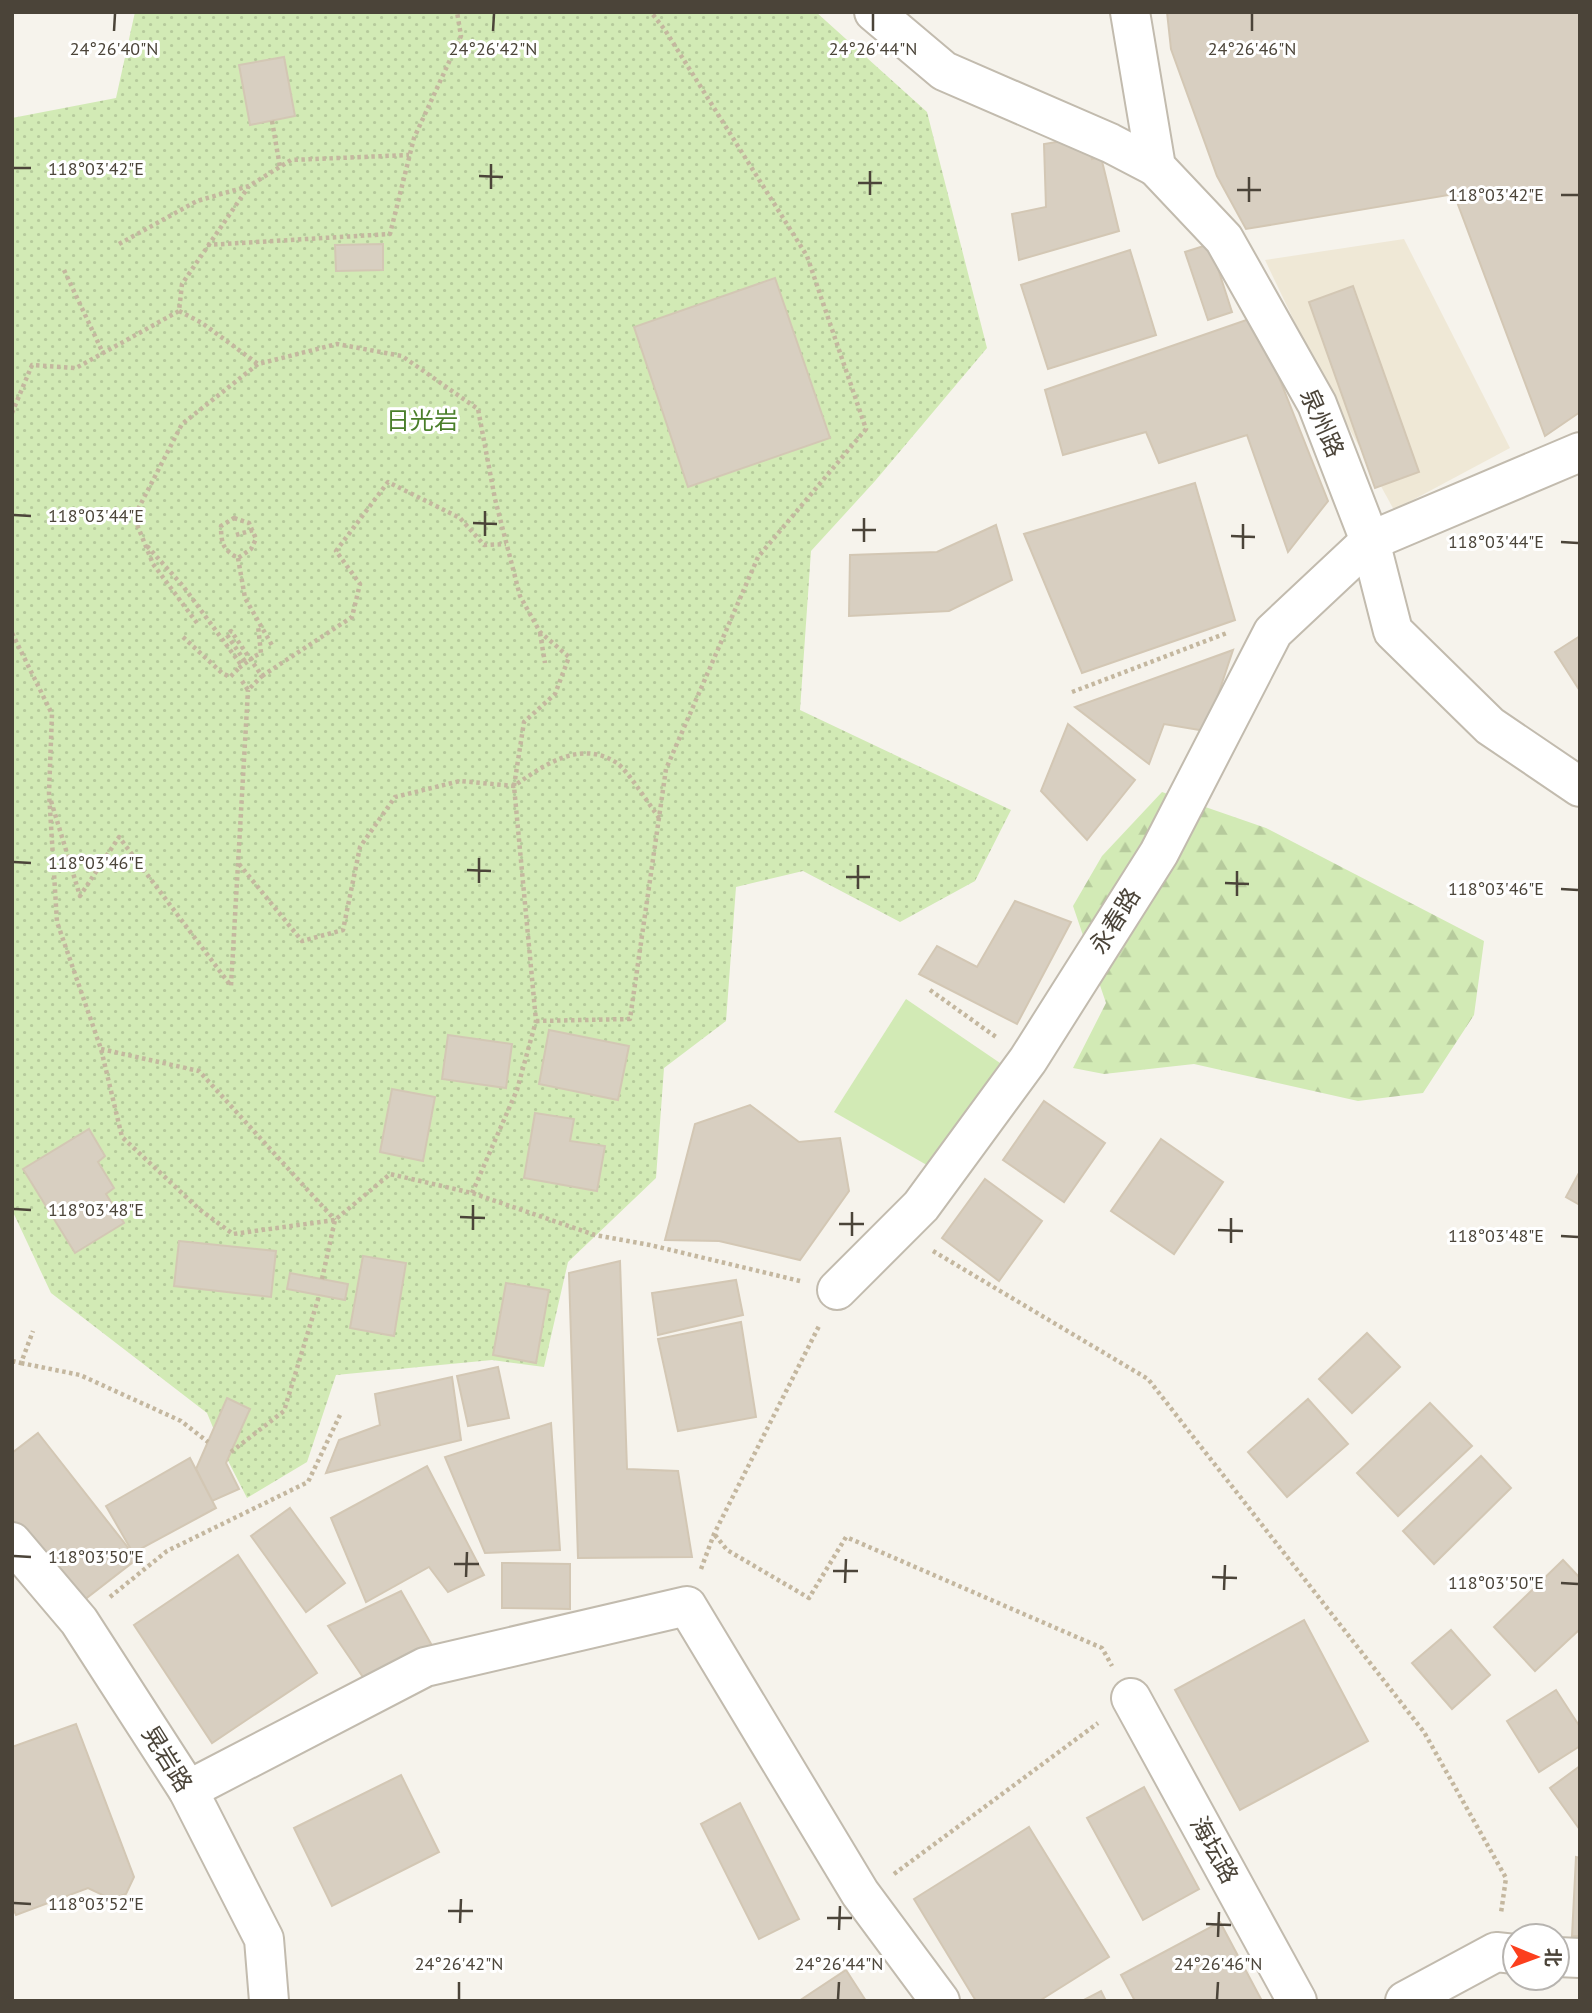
<svg xmlns="http://www.w3.org/2000/svg" width="1592" height="2013" viewBox="0 0 1592 2013" font-family="'PT Sans','Noto Sans SC',sans-serif">
	<defs>
		<pattern id="forest-firs" width="22" height="20" patternUnits="userSpaceOnUse" patternTransform="scale(1.75)"><rect width="22" height="20" fill="#d2eab5"/><path d="M5 1l3.5 6h-7zM16 11l3.5 6h-7z" fill="#b6ca9c"/></pattern>
		<pattern id="park-dots" width="8" height="8" patternUnits="userSpaceOnUse" patternTransform="scale(1.75)"><rect width="8" height="8" fill="#d2eab5"/><path d="M2 2h.1M6 6h.1" fill="none" stroke="#b6ca9c" stroke-width="1.8" stroke-linecap="round"/></pattern>
	</defs>
	<rect width="100%" height="100%" fill="#f6f3ec"/>
	<path fill="#efe8d6" d="M1404,239L1510,448L1394,510L1321,377L1265,260Z"/>
	<path fill="#d2eab5" d="M906,999L1000,1063L932,1168L834,1112Z"/>
	<path fill="url(#forest-firs)" d="M1162,792L1266,828L1484,941L1474,1015L1423,1093L1358,1101L1194,1064L1104,1074L1073,1068L1106,1003L1073,906L1102,856Z"/>
	<path fill="url(#park-dots)" d="M135,12H816L927,112L987,348L875,481L811,551L800,710L1011,810L975,881L900,922L803,871L736,887L726,1021L664,1068L656,1178L568,1262L544,1367L492,1360L336,1375L307,1462L247,1498L221,1447L207,1413L51,1293L12,1210V118L116,98Z"/>
	<g fill="#d8cfc1" stroke="#d3c7b4" stroke-width="2">
		<path d="M1167,12H1580V412L1545,436L1454,194L1246,229L1217,176L1171,49Z"/>
		<path d="M284,57L295,116L250,125L239,65Z"/>
		<path d="M1087,137L1092,159L1101,157L1119,231L1019,260L1012,214L1046,207L1044,144Z"/>
		<path d="M383,244V270L336,271L335,245Z"/>
		<path d="M1210,244L1232,312L1208,320L1185,252Z"/>
		<path d="M1130,250L1156,335L1048,369L1021,285Z"/>
		<path d="M775,278L830,438L688,487L634,327Z"/>
		<path d="M1353,286L1419,472L1375,488L1309,302Z"/>
		<path d="M1255,317L1328,501L1288,552L1247,435L1159,463L1146,432L1063,455L1045,390Z"/>
		<path d="M1195,483L1235,620L1082,673L1024,534Z"/>
		<path d="M996,525L1012,580L949,611L849,616L850,555L937,552Z"/>
		<path d="M1580,636V691L1555,652Z"/>
		<path d="M1233,650L1206,731L1164,724L1149,764L1075,707Z"/>
		<path d="M1068,724L1135,780L1087,840L1041,791Z"/>
		<path d="M1015,901L1071,922L1017,1024L919,974L937,946L977,967Z"/>
		<path d="M549,1030L629,1046L618,1100L539,1084Z"/>
		<path d="M448,1035L512,1044L506,1088L442,1079Z"/>
		<path d="M392,1089L435,1097L423,1161L380,1152Z"/>
		<path d="M1044,1101L1105,1143L1064,1202L1003,1160Z"/>
		<path d="M750,1105L799,1142L840,1138L849,1191L800,1260L719,1241L665,1240L695,1124Z"/>
		<path d="M535,1113L574,1119L570,1141L605,1146L597,1191L524,1178Z"/>
		<path d="M89,1129L105,1156L98,1162L114,1188L106,1194L124,1223L75,1253L23,1169Z"/>
		<path d="M1161,1139L1223,1182L1174,1254L1111,1211Z"/>
		<path d="M1580,1171V1205L1566,1197Z"/>
		<path d="M985,1179L1042,1221L999,1281L942,1238Z"/>
		<path d="M179,1241L276,1251L271,1297L174,1286Z"/>
		<path d="M363,1256L406,1263L394,1336L350,1328Z"/>
		<path d="M620,1261L627,1469L678,1471L692,1557L578,1558L569,1273Z"/>
		<path d="M290,1273L348,1284L345,1300L287,1289Z"/>
		<path d="M736,1280L743,1315L658,1335L652,1293Z"/>
		<path d="M506,1283L549,1290L536,1363L493,1355Z"/>
		<path d="M741,1322L756,1417L678,1431L658,1339Z"/>
		<path d="M1367,1333L1400,1367L1352,1413L1319,1379Z"/>
		<path d="M498,1367L509,1418L468,1426L457,1376Z"/>
		<path d="M452,1377L461,1440L326,1473L339,1440L380,1425L375,1394Z"/>
		<path d="M227,1398L250,1409L226,1463L239,1489L212,1501L196,1469Z"/>
		<path d="M1308,1399L1348,1444L1287,1497L1248,1452Z"/>
		<path d="M1430,1403L1472,1446L1398,1516L1357,1473Z"/>
		<path d="M551,1423L560,1550L485,1553L445,1457Z"/>
		<path d="M38,1433L137,1559L75,1607L12,1527V1453Z"/>
		<path d="M1481,1456L1511,1488L1434,1564L1403,1531Z"/>
		<path d="M190,1458L216,1508L133,1553L106,1506Z"/>
		<path d="M427,1466L484,1575L448,1592L429,1567L366,1602L331,1518Z"/>
		<path d="M290,1508L345,1583L306,1612L251,1536Z"/>
		<path d="M238,1555L317,1673L212,1743L134,1625Z"/>
		<path d="M1563,1560L1580,1578V1629L1535,1671L1494,1627Z"/>
		<path d="M502,1563L570,1564V1609L502,1608Z"/>
		<path d="M401,1591L434,1649L367,1683L328,1626Z"/>
		<path d="M1304,1620L1368,1741L1240,1810L1175,1690Z"/>
		<path d="M1451,1630L1490,1675L1452,1709L1412,1663Z"/>
		<path d="M1556,1690L1580,1727V1746L1539,1772L1507,1721Z"/>
		<path d="M76,1724L134,1877L126,1894L111,1899L88,1888L16,1915L12,1906V1747Z"/>
		<path d="M1580,1766V1830L1550,1788Z"/>
		<path d="M401,1775L439,1852L332,1906L294,1828Z"/>
		<path d="M1144,1787L1199,1889L1143,1920L1087,1818Z"/>
		<path d="M740,1803L799,1919L759,1939L701,1824Z"/>
		<path d="M1029,1827L1109,1957L1039,2001H976L914,1899Z"/>
		<path d="M1576,1857L1580,1858V1936H1572Z"/>
		<path d="M1220,1922L1262,2001H1135L1121,1975Z"/>
		<path d="M846,1970L866,2001H799Z"/>
		<path d="M1101,1991L1106,2001H1082Z"/>
	</g>
	<g fill="none" stroke-linecap="round" stroke-linejoin="round">
		<defs>
			<g id="minor">
				<path d="M874,12L944,71L1110,143L1156,167"/>
				<path d="M1130,12L1156,167L1224,239L1317,404L1370,541L1393,631L1490,726L1580,787"/>
				<path d="M837,1290L921,1206L1028,1060L1159,853L1273,632L1370,541L1580,452"/>
				<path d="M12,1542L79,1621L188,1790L264,1939L269,2001"/>
				<path d="M1131,1698L1297,2001"/>
				<path d="M188,1790L425,1667L687,1606L860,1893L940,2001"/>
				<path d="M1557,1957L1580,1958"/>
				<path d="M1405,2001L1496,1952L1515,1954"/>
			</g>
		</defs>
		<use href="#minor" stroke="#c2bbae" stroke-width="42"/>
		<g stroke="#c4b79f" stroke-width="4.5" stroke-dasharray="3.5 3.5" stroke-linecap="butt">
			<path d="M272,121L280,167"/>
			<path d="M119,244L197,201L249,186L291,160L409,155"/>
			<path d="M207,245L390,234L414,138L461,36L457,12"/>
			<path d="M64,270L103,353"/>
			<path d="M179,311L202,323L258,364"/>
			<path d="M12,413L32,365L76,368L179,311L182,284L249,186"/>
			<path d="M234,518L249,523L256,539L251,549L238,558C223,550 221,543 221,526Z"/>
			<path d="M236,535L253,530"/>
			<path d="M147,546L183,586L242,666"/>
			<path d="M238,558L245,598L273,647"/>
			<path d="M197,623L153,564L134,517L182,424L258,364L337,344L402,356L478,409L495,499L520,596L540,632L569,657L555,694L524,722L514,786L536,1021L517,1090L472,1193"/>
			<path d="M12,633L52,714L49,793L57,922L101,1049L122,1137L199,1209L233,1234L335,1220"/>
			<path d="M540,633L545,663"/>
			<path d="M183,637L222,673L230,677L239,668"/>
			<path d="M255,656L261,653L258,626"/>
			<path d="M262,676L352,617L360,584L336,551L388,482L460,518L484,545L506,544"/>
			<path d="M242,681L248,690L262,676L231,631L227,635L246,663"/>
			<path d="M1072,692L1227,633"/>
			<path d="M51,801L80,896L119,837L231,986L248,690"/>
			<path d="M239,864L302,941L343,930L360,847L395,797L460,781L514,786C544,765 580,739 617,763C628,771 650,806 660,819"/>
			<path d="M930,990L996,1037"/>
			<path d="M536,1021L630,1019L666,769L758,557L866,429L807,256L665,30L651,12"/>
			<path d="M101,1049L199,1071L335,1220"/>
			<path d="M933,1251L1148,1379L1424,1732L1506,1878L1501,1913"/>
			<path d="M322,1279L335,1220L390,1174L472,1193L595,1235L650,1245L800,1281"/>
			<path d="M12,1361L21,1363L33,1331"/>
			<path d="M21,1363L80,1375L181,1421L208,1442"/>
			<path d="M231,1452L284,1411L319,1296"/>
			<path d="M715,1535L727,1550L809,1598L846,1537L1102,1648L1112,1666"/>
			<path d="M701,1569L714,1534L819,1326"/>
			<path d="M110,1597L167,1551L308,1482L340,1415"/>
			<path d="M894,1874L1098,1723"/>
		</g>
		<use href="#minor" stroke="#fff" stroke-width="38"/>
		<path stroke="#c4b79f" stroke-width="4.5" stroke-dasharray="3.5 3.5" stroke-linecap="butt" d="M239,668L255,656"/>
	</g>
	<path fill="none" stroke="#4b4439" stroke-width="2.5" d="M114,31L115,14M493,31L494,14M873,31V14M1252,31V14M14,168H31M479,176L503,177M858,183H882M491,189V164M1237,190H1261M870,195V171M1561,195H1578M1249,202V177M14,515L31,516M473,523L497,524M852,530H876M485,536V511M1231,536L1255,537M864,542V518M1561,542L1578,543M1243,549V524M14,862L31,863M467,870L491,871M846,877H870M479,883V858M1225,883L1249,884M858,889V865M1561,889L1578,890M1237,896V871M14,1209L31,1210M460,1217L485,1218M839,1224H864M473,1230V1205M1218,1230L1243,1231M852,1236V1212M1561,1236L1578,1237M1231,1243V1218M14,1556L31,1557M454,1564H479M833,1571H858M466,1577L467,1552M1212,1577L1237,1578M845,1583L846,1559M1561,1583L1578,1584M1224,1590L1225,1565M14,1903L31,1904M448,1911H473M827,1918H852M460,1923L461,1899M1206,1924L1231,1925M839,1930L840,1906M1218,1937L1219,1912M459,1999V1982M838,1999L839,1982M1217,1999L1218,1982"/>
	<g text-anchor="middle" stroke-width="6" stroke-linejoin="round" paint-order="stroke">
		<g font-size="24" fill="#4a7f2a" stroke="#fff">
			<text x="422" y="429">日光岩</text>
		</g>
		<g font-size="24" fill="#4b4439" stroke="#fff">
			<text transform="translate(1322 423) rotate(66)" y="8">泉州路</text>
			<text transform="translate(1115 921) rotate(-58)" y="8">永春路</text>
			<text transform="translate(167 1759) rotate(58)" y="8">晃岩路</text>
			<text transform="translate(1214 1850) rotate(61)" y="8">海坛路</text>
		</g>
	</g>
	<g font-size="18" text-anchor="middle" fill="#4b4439" stroke="#fff" stroke-width="6" stroke-linejoin="round" paint-order="stroke">
		<text x="114" y="55">24°26'40"N</text>
		<text x="493" y="55">24°26'42"N</text>
		<text x="873" y="55">24°26'44"N</text>
		<text x="1252" y="55">24°26'46"N</text>
		<text x="96" y="175">118°03'42"E</text>
		<text x="1496" y="201">118°03'42"E</text>
		<text x="96" y="522">118°03'44"E</text>
		<text x="1496" y="548">118°03'44"E</text>
		<text x="96" y="869">118°03'46"E</text>
		<text x="1496" y="895">118°03'46"E</text>
		<text x="96" y="1216">118°03'48"E</text>
		<text x="1496" y="1242">118°03'48"E</text>
		<text x="96" y="1563">118°03'50"E</text>
		<text x="1496" y="1589">118°03'50"E</text>
		<text x="96" y="1910">118°03'52"E</text>
		<text x="459" y="1970">24°26'42"N</text>
		<text x="839" y="1970">24°26'44"N</text>
		<text x="1218" y="1970">24°26'46"N</text>
	</g>
	<rect width="1592" height="2013" fill="none" stroke="#4b4439" stroke-width="28"/>
	<g transform="translate(1536 1957) rotate(91)"><circle r="33" fill="#ffffff" stroke="#b7b4b0" stroke-width="2"/>
	<path d="M0-5L12 26L0 18L-12 26Z" fill="#fc3f1d"/>
	<text y="-10" font-size="19" font-weight="bold" text-anchor="middle" fill="#4b4439">北</text>
	</g>
</svg>
